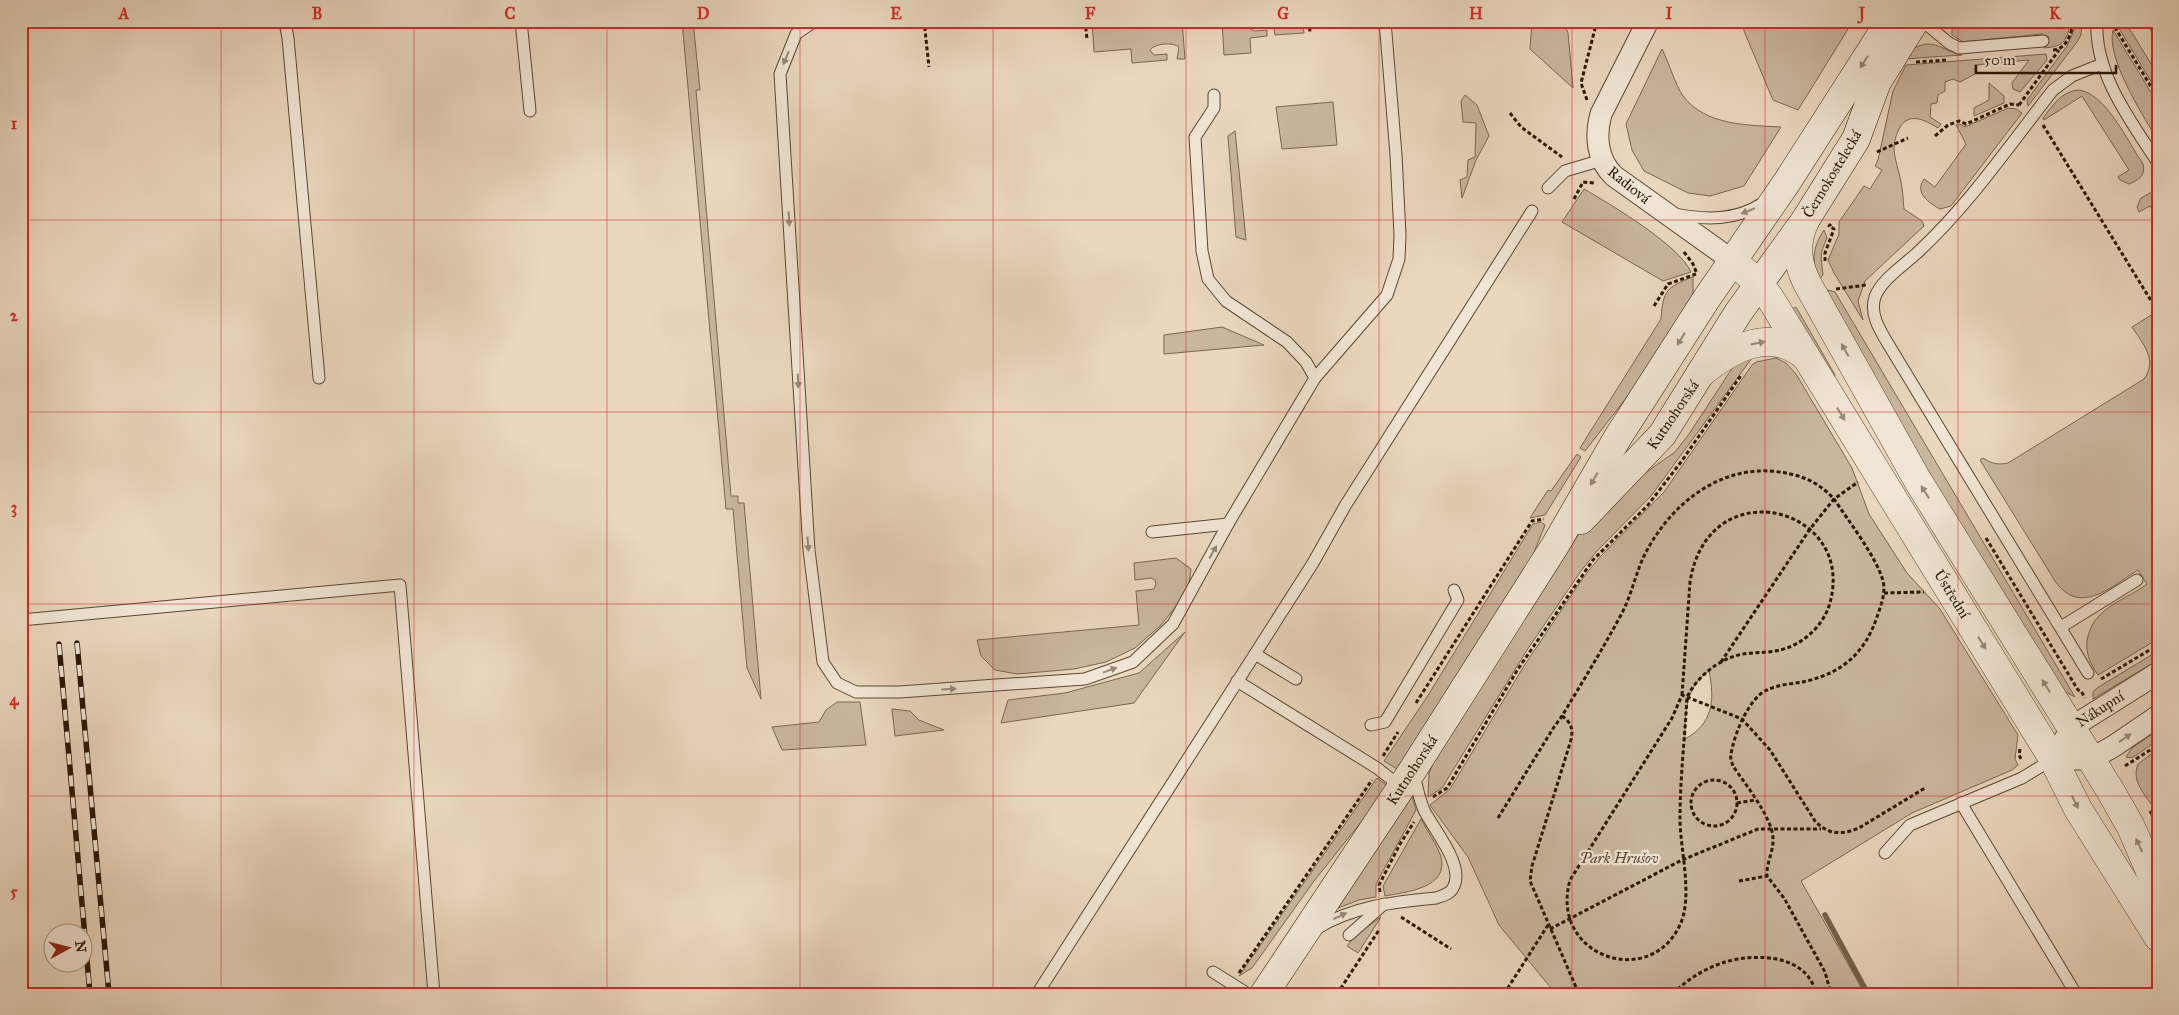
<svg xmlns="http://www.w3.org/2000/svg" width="2179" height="1015" viewBox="0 0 2179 1015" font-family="'IM FELL Great Primer',serif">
	<rect width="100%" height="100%" fill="#ead7be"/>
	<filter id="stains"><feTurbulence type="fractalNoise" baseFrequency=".004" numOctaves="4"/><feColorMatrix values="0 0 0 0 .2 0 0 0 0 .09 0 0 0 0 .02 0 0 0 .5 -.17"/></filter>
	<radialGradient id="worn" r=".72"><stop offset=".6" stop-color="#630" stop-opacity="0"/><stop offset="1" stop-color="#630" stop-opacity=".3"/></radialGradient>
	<g fill="#c9b69e" stroke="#786650" fill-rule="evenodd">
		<path d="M682,21H693L700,90H696L731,496H738V503H744L761,699L747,668L733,509H726Z"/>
		<path d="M1092,21H1182L1185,59H1177L1179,47C1173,42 1155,43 1150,50L1154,55L1167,54V60L1132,63L1131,49L1094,52Z"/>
		<path d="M1222,21H1258L1251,23L1250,29L1255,31L1267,30V36L1250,38L1251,53L1224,55Z"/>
		<path d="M1276,21H1302L1304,33L1275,35L1274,29L1278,25Z"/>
		<path d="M1532,21H1563L1568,33L1573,88L1530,49Z"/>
		<path d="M1743,21H1853L1798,110L1773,100L1744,31Z"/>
		<path d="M1958,21H2072C2065,41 2066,46 2044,48L2049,37L2042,34L1963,42L1952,35V26Z"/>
		<path d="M2078,21H2082L2081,35L2077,42L2028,106L2027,100L2067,46Z"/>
		<path d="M2117,21H2138L2129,28L2158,75V93L2117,25Z"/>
		<path d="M2113,30L2158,104V134L2155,136C2141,112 2106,57 2113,30Z"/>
		<path d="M1925,44C1940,43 1948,53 1962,55L1903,59L1916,47Z"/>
		<path d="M1662,49C1669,63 1675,84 1683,96C1706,126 1748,125 1781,127L1744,186L1710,196L1688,193L1644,171L1632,150L1626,124Z"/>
		<path d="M2046,54L2047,60L2020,92L2013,89L2012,83L2029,60L1975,65V74L1960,82L1953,79L1945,82V91L1938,95L1937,103L1931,104L1930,117L1941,124L1938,128C1925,120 1908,111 1899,129C1896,135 1894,141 1894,148C1894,159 1899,170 1901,182C1903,191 1903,200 1904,209L1922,221L1924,226L1865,281L1858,301L1863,320L1834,273L1828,260L1839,234V222L1864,186L1870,189L1882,170L1875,166L1878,160L1893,91L1906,65Z"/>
		<path d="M1989,83L2004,96V103L1974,116V108L1989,100Z"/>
		<path d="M2078,90C2105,92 2128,142 2143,164C2146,175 2139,180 2129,184L2120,180L2118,177L2129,170L2082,96L2044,120L2043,118C2053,105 2061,92 2078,90Z"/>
		<path d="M1465,95L1477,105L1489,136L1476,160L1462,198L1460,180L1467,177L1468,160L1475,157L1476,123L1463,122L1461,101Z"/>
		<path d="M1333,102L1337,145L1282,149L1276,107Z"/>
		<path d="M2008,108L2016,109L2022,113L1951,206L1940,209C1929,203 1914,193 1924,179L1935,187L1966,144L1956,125L1960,124L1965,127Z"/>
		<path d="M1235,131L1246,240L1236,237L1228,136Z"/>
		<path d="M1584,189C1610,204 1679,245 1691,272L1663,281L1562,222Z"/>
		<path d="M2152,192H2158V218L2150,206L2139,212L2137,207L2141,198Z"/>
		<path d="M1824,230L1827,238C1819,256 1821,256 1823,275L1819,280C1811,260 1813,247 1824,230Z"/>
		<path d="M1693,277V294L1689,303L1634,388L1585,451L1580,448L1661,319C1663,290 1667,287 1693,277Z"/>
		<path d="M1828,290L1835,292L2075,697L2062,690L1961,528L1825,291Z"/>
		<path d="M1796,307L1835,375L1834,378L1790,310Z"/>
		<path d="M2153,314L2158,319V639L2098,675C2090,664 2084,650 2088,636C2095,607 2126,600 2147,584L2138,570C2112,586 2080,617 2055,581L1980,460L1983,458C1992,464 1998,465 2008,463L2144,379C2158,360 2143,344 2132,327Z"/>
		<path d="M1222,327L1264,345L1164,354V335Z"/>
		<path d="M1752,358L1651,496L1597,551L1581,571L1527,650L1442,788L1428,797L1429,773L1436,756L1584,526L1628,485L1675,452L1689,434L1735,364Z"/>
		<path d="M1776,358L1786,363L1796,374L1852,468L1869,514L1907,573L1940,609L2018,735L2015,759L2018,765L2012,770L1912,813L1801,881L1865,994H1556L1499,925L1468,857L1430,805L1450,789L1524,666L1583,578L1599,558L1664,492L1752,365L1756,362ZM1709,671C1715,700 1713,724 1685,739C1685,713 1685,687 1709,671Z"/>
		<path d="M1577,454L1581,457L1545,515L1530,518L1548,490L1551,491Z"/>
		<path d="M1541,522L1545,525L1531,560L1397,769L1384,761L1427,697L1533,524Z"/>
		<path d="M1176,558L1191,569L1189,585L1174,609L1160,626L1135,648L1106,662L1074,669L1017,674L995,670L981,656L977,640L1139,625L1136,591L1154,589L1156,584L1155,580L1151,578L1135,580L1134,563Z"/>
		<path d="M1185,632L1134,703L1001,723L1008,700L1065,693L1139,673Z"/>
		<path d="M2158,651V660L2093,699V692L2097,688Z"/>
		<path d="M837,702H860L866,745L782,750L772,727L819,722L826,710Z"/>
		<path d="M892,709L910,711L919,720L944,730L895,736Z"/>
		<path d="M2158,730V740L2132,758L2126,757L2132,748Z"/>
		<path d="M2158,749V814C2149,799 2130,783 2138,764Z"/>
		<path d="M1377,778L1389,787L1314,881L1252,968L1239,976Z"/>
		<path d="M1412,796L1416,810L1376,884V897L1359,900L1338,908Z"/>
		<path d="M1421,819C1427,831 1437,844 1441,857C1449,888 1406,892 1385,896L1383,886Z"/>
		<path d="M1381,917L1358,953L1347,946L1356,935Z"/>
	</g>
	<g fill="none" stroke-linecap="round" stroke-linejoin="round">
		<path stroke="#74634c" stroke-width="5.5" d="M1825,915L1868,994"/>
		<defs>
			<g id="service">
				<path d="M281,21L286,27L288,38L319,378"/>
				<path d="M521,21L530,111"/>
				<path d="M815,21L796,34L780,74L809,550L823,662L837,683L856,692H900L996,685L1085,679L1133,662L1173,624L1228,524L1315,378L1306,362L1287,342L1226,301L1208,279L1202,251L1195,137L1214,108V95"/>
				<path d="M2097,21C2094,74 2131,121 2158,163"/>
				<path d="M2154,21L2158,32"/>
				<path d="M1926,24L1949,43L1959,48L2043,41"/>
				<path d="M1548,188L1565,171L1602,160"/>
				<path d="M1675,214C1705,220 1736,221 1763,203"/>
				<path d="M1315,378L1387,295L1399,259L1400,235L1396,155L1385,21"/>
				<path d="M1152,532L1228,524"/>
				<path d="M21,620L400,585L434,994"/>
				<path d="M2061,627L2137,580"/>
				<path d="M1255,654L1296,679"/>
				<path d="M2088,673L1890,347C1881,332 1869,315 1875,297C1881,280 1904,265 1917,253C1969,205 2009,146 2053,90L2072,76L2102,64"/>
				<path d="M1237,681L1377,768L1401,787"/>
				<path d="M1371,725L1385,722L1458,600L1454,590"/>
				<path d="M1961,803L2076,994"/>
				<path d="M1885,853L1910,825L2022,778L2053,759"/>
				<path d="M1316,929C1353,906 1394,902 1436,898C1442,896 1450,894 1453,888C1466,866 1433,829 1424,810C1419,799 1417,785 1413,773"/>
				<path d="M1349,935L1384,904"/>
				<path d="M1213,972L1248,994"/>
				<path d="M1037,994L1255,654L1313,563L1345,506L1532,211"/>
			</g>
			<g id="minor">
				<path d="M1648,21L1601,114C1595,136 1597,160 1614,176L1733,261"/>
				<path d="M2053,759L2072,727L2158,673"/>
				<path d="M2053,759H2091L2114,746L2158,716"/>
			</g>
			<g id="tertiary">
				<path d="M1806,219C1795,241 1796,261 1807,283L1918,481L2110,790L2131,827L2158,890"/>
				<path d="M1733,261L1759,284L1770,298L2053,759L2078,809L2158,937"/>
				<path d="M1700,374C1732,348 1770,326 1806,357"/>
			</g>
			<g id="secondary">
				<path d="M1581,520L1662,435L1738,313L1806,219L1856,139L1877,82L1915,21"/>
				<path d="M1264,994L1412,771L1556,544L1618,437L1707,298L1787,182L1890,21"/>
			</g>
		</defs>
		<use href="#service" stroke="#584731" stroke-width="13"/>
		<use href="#minor" stroke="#584731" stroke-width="23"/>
		<use href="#tertiary" stroke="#584731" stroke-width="29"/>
		<use href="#secondary" stroke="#271702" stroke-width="29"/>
		<g stroke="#271702" stroke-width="3" stroke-dasharray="4 2.5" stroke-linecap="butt">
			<path d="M928,21L925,30L929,67"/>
			<path d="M1085,21L1087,39"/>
			<path d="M1309,21L1310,32"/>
			<path d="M2114,21V26L2158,98"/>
			<path d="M2053,50C2068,49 2070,33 2075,21"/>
			<path d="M1916,62L1947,60"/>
			<path d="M1587,100L1581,83L1597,21"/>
			<path d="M2019,105L2059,50"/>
			<path d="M1510,113L1521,127L1562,157"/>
			<path d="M2043,125L2158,312"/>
			<path d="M1935,136L1948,125L1959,121L1966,124L2010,104L2019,105"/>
			<path d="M1877,152L1908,138"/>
			<path d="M1574,199L1583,182L1594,183"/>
			<path d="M1684,252L1693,264L1697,274"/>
			<path d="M1825,261V253L1834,229L1829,226L1831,224"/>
			<path d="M1836,289L1866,285"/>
			<path d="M1654,306L1668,284L1696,274"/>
			<path d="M1986,538L2078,690L2081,691L2085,698"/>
			<path d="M1884,593L1924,592"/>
			<path d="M1721,662L1810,529L1834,499L1858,482"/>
			<path d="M2101,679L2158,645"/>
			<path d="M1682,695L1690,582C1708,467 1860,507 1829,606C1822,627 1802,645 1780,650C1764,654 1747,651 1732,657C1713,664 1696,679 1687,697C1685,737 1680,778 1680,818C1680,851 1694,898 1679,927C1647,990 1549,955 1570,880L1672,718L1682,695L1742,719L1770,750L1815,821C1828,835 1842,835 1859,828L1925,788"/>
			<path d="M1416,703L1532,521L1544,519"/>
			<path d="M1562,716C1572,723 1573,729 1571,740L1532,866L1530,881L1579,994"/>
			<path d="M2020,749L2019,755L2021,759"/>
			<path d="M1383,756L1398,732"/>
			<path d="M2125,766L2158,745"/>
			<circle cx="1714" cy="803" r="23"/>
			<path d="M1433,797L1447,788L1518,669L1573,589L1593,560L1648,505L1681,462L1742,374"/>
			<path d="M1737,803L1755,800"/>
			<path d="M2150,811L2158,824"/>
			<path d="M1498,818L1554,727L1562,716C1583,681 1604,647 1623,611C1632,593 1636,572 1645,554C1669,507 1715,468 1770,471C1796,473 1817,480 1834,499C1848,520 1877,558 1883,581C1886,593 1881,605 1877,617C1865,652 1844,672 1807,681C1794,684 1779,684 1767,690C1749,697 1733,737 1731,755C1730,758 1732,763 1733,766C1745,784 1772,817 1773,838C1774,851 1766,863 1767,876L1784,898L1825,972L1831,994"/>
			<path d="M1739,881L1767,876"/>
			<path d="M1380,892L1379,885L1400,844L1414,822"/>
			<path d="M1401,917L1451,949"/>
			<path d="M1550,929L1682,860L1758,829H1821"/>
			<path d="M1239,973L1372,780"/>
			<path d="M1337,994L1379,930"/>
			<path d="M1504,994L1548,925"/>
			<path d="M1673,994C1687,979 1706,968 1725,962C1756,953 1808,954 1816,994"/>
		</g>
		<use href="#service" stroke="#f1e5d5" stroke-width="11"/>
		<use href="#minor" stroke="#f1e5d5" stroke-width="21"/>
		<use href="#tertiary" stroke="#f1e5d5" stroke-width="28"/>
		<use href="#secondary" stroke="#f1e5d5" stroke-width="28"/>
		<defs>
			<g id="rail">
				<path d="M77,643L109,994"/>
				<path d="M59,644L90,994"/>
			</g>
		</defs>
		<use href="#rail" stroke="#271702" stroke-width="5.5"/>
		<use href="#rail" stroke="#f1e5d5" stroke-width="4" stroke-dasharray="11" stroke-linecap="butt"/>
	</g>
	<defs><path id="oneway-solid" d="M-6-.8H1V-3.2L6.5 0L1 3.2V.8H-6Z" transform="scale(1.25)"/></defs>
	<g fill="#968876">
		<use href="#oneway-solid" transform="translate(786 58) rotate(113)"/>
		<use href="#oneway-solid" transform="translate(1864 62) rotate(123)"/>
		<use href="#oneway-solid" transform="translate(1748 211) rotate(158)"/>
		<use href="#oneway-solid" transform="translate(789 219) rotate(87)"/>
		<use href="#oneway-solid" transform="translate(1681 339) rotate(122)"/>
		<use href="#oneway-solid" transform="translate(1758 343) rotate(-12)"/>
		<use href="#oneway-solid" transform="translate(1845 350) rotate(-119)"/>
		<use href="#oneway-solid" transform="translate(798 381) rotate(87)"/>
		<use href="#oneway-solid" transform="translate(1841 414) rotate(58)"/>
		<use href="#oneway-solid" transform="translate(1594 479) rotate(120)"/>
		<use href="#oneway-solid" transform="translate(1925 492) rotate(-122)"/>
		<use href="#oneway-solid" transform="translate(808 544) rotate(86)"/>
		<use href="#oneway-solid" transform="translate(1213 552) rotate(-61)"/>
		<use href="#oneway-solid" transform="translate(1982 643) rotate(58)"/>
		<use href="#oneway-solid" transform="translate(1110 670) rotate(-20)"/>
		<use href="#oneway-solid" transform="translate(2046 686) rotate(-122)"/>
		<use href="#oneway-solid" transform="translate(949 689) rotate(-4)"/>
		<use href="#oneway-solid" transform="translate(2125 738) rotate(-35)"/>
		<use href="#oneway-solid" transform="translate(2075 802) rotate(63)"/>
		<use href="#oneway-solid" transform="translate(2139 845) rotate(-115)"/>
		<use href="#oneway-solid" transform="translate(1340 916) rotate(-25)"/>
	</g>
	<path fill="none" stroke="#d62828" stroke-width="1" stroke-opacity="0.55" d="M221,21V994M414,21V994M607,21V994M800,21V994M993,21V994M1186,21V994M1379,21V994M1572,21V994M1765,21V994M1958,21V994M21,220H2158M21,412H2158M21,604H2158M21,796H2158"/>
	<g text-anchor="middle" stroke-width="4.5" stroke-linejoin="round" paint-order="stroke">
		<g font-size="15" fill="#271702" stroke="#f1e5d5">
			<text transform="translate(1832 174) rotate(-59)" y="5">Černokostelecká</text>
			<text transform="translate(1629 185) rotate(39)" y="5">Radiová</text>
			<text transform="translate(1673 415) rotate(-56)" y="5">Kutnohorská</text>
			<text transform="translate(1952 594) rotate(58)" y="5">Ústřední</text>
			<text transform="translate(2100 709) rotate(-33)" y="5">Nákupní</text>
			<text transform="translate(1412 770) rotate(-57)" y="5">Kutnohorská</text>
		</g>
		<g font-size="15" font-style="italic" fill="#584731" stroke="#f1e5d5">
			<text x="1619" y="863">Park Hrušov</text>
		</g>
	</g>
	<rect width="2179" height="1015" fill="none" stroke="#ead7be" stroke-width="55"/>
	<g transform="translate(68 948) rotate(83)"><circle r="24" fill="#f1e5d5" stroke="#a09381"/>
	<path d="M0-4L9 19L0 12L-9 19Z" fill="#8f2418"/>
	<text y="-8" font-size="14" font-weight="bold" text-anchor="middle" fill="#271702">N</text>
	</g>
	<path d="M1976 65v8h140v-8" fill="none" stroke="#271702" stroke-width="2.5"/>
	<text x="1984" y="65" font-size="15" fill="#271702" stroke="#f1e5d5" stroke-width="4" paint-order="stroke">50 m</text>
	<rect x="28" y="28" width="2124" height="960" fill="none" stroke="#d62828" stroke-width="2"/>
	<g font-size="16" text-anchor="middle" font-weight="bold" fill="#d62828">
		<text x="124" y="19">A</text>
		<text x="317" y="19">B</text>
		<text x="510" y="19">C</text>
		<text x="703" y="19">D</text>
		<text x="896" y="19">E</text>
		<text x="1090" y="19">F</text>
		<text x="1283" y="19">G</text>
		<text x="1476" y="19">H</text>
		<text x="1669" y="19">I</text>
		<text x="1862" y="19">J</text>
		<text x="2055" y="19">K</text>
		<text x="14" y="129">1</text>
		<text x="14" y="321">2</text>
		<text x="14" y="513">3</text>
		<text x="14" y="705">4</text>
		<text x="14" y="897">5</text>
	</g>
	<rect width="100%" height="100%" filter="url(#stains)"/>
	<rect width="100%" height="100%" fill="url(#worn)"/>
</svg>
